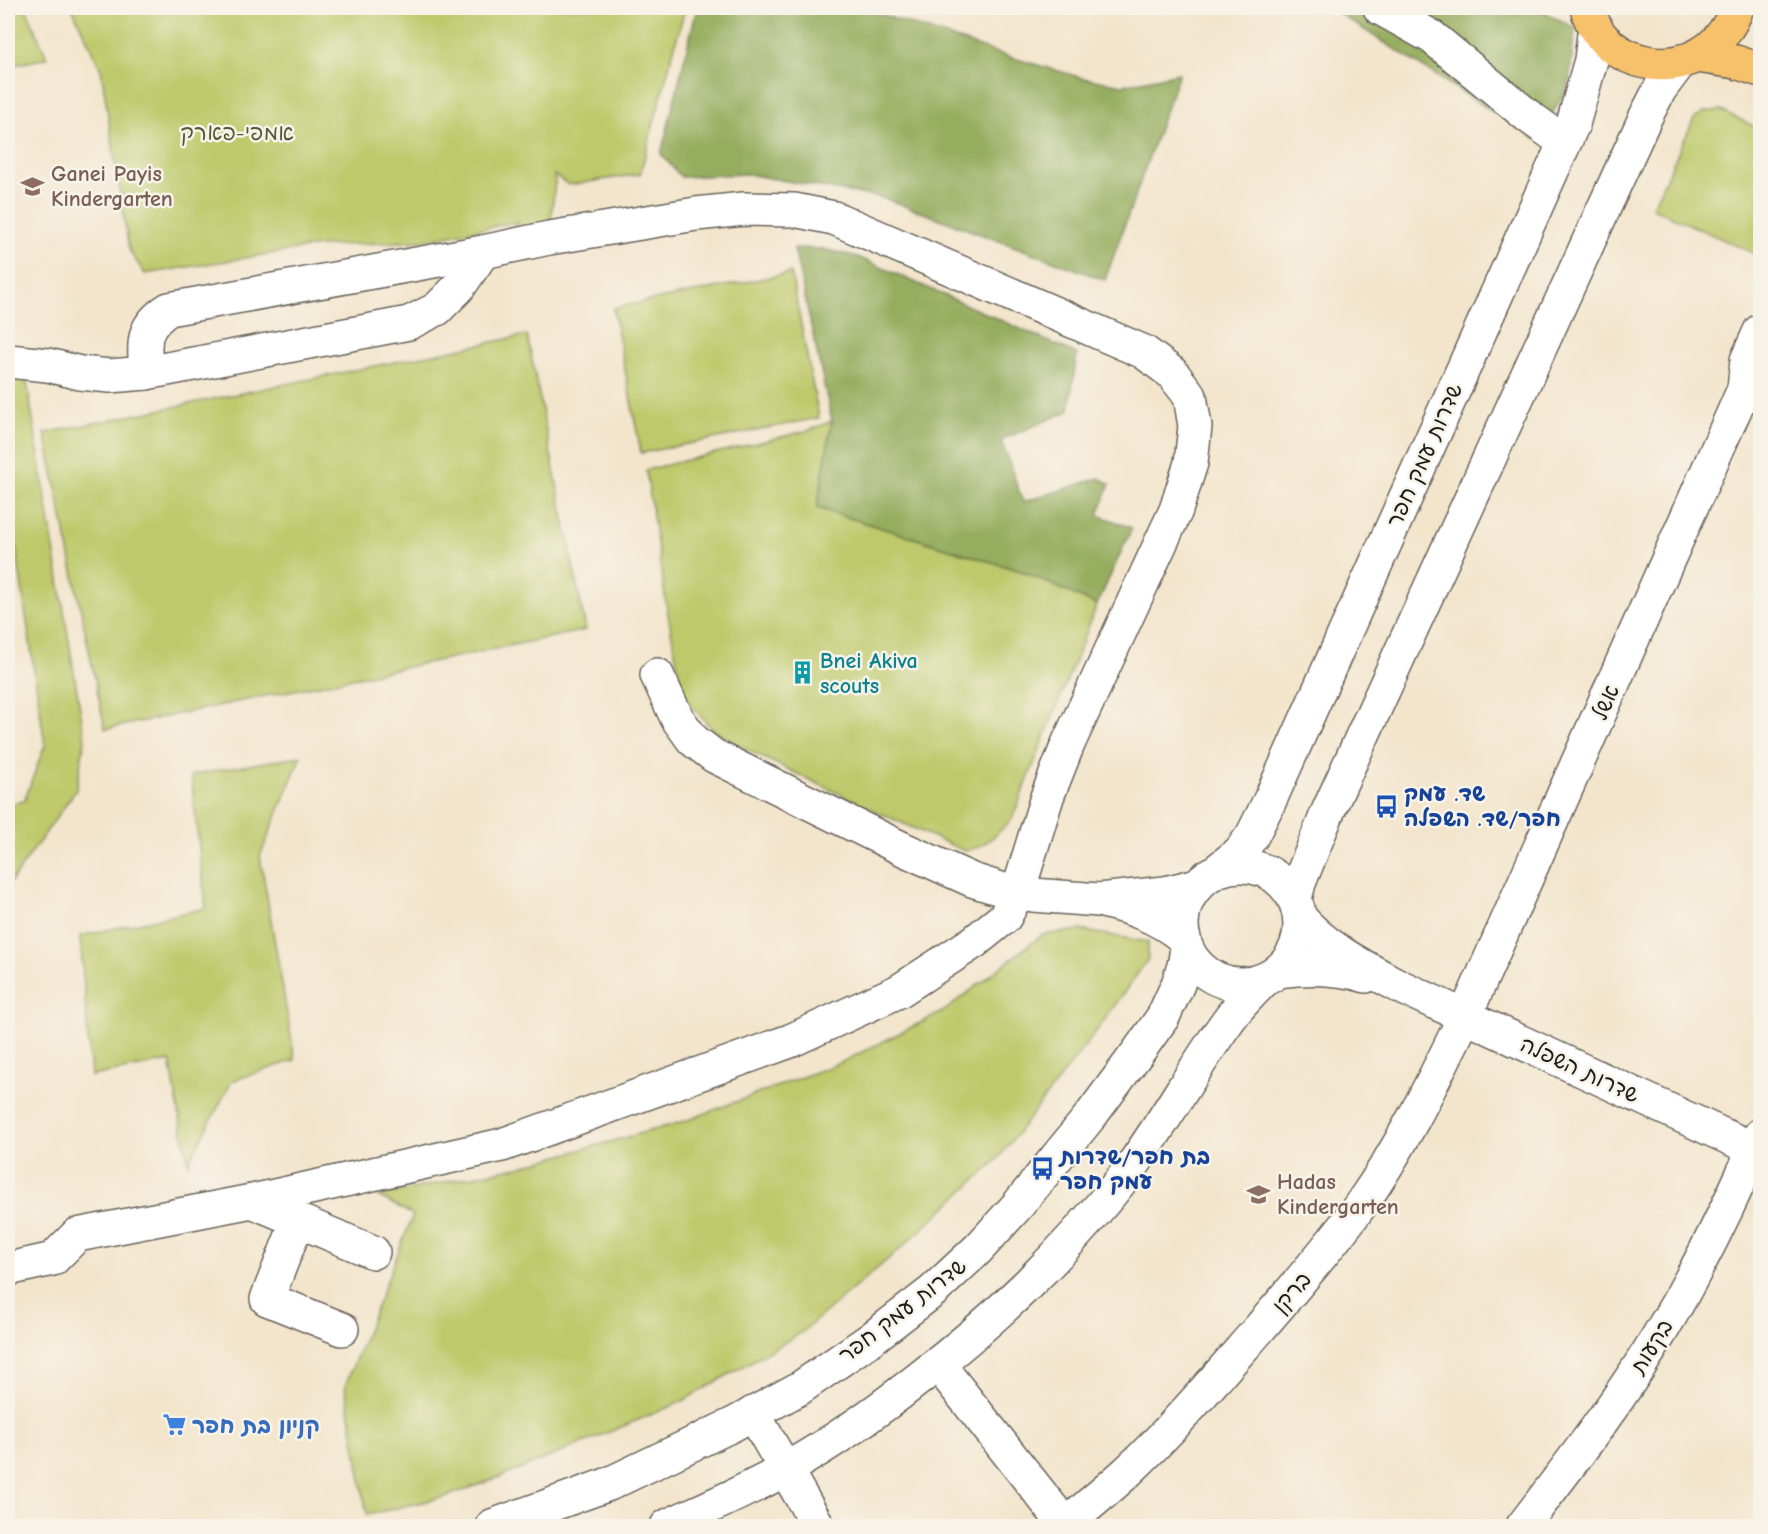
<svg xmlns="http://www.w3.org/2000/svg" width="1768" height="1534" viewBox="0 0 1768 1534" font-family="'Comic Neue','Playpen Sans Hebrew',sans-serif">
	<rect width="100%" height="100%" fill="#f7f3e8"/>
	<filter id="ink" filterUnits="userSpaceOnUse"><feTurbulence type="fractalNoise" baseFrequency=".0167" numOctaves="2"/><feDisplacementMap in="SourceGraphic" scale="12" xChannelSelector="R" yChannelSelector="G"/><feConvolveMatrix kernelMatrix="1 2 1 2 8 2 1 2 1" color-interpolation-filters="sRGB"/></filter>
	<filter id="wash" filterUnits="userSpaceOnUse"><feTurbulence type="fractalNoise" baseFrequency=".008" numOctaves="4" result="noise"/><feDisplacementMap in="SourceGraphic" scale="24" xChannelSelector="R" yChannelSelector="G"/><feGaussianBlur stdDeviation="1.35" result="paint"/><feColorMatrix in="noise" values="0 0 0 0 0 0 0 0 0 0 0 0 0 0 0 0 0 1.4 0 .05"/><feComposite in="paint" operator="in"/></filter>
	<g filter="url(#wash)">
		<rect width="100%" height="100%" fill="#f3e5cc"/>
		<g fill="#bdc96a" stroke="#6c7243" stroke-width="1.5">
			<path d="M8,8H26L47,58L8,66Z"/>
			<path d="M72,8H685L640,174L569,185L554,175L555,182L549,238L483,252L520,221L422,241L319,246L145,274L129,250L101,70Z"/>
			<path d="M1720,110L1760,129V256L1652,208L1694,119L1704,112Z"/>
			<path d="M791,273L819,418L641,453L613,308Z"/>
			<path d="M527,335L586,630L105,729L45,433Z"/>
			<path d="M26,377L85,740L76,790L8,886V804L24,801L45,745L8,493V381Z"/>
			<path d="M832,421L817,508L1024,572L1097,605L1012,819C998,833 985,848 965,851L875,811L737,745L711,728L683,696L667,609L646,470L810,430Z"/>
			<path d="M301,756L260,856L295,1060L232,1081L188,1163L170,1061L91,1076L80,936L206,908L191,775Z"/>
			<path d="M1080,930L1148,942V959L1098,1029L996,1161L899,1250L801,1333L681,1402L516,1471L448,1496L367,1515L345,1386L413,1215L378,1196L522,1166L682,1122L842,1062L944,1011L1042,935Z"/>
		</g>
		<g fill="#96ad5e" stroke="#59643d" stroke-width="1.5">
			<path d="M697,8H862L1013,58L1083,78L1123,85L1179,73L1105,280L883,198L747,174L681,177L661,154Z"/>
			<path d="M1330,8H1537L1575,28L1569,85L1537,140Z"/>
			<path d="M794,248L823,249L858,257L1077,354L1069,411L1001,440L1023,502L1099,478L1110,484L1098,515L1132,528L1097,605L1024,572L817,508L832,421Z"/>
		</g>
	</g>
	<g filter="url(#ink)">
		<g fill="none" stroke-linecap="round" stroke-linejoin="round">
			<defs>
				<g id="minor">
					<path d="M1380,8L1432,37L1528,116L1564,142"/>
					<path d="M8,361L48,365L80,373L110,376L146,373L409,323L437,309L458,288L483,252"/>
					<path d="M146,373C144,342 141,327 169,309L483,252L549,238L696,214L744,209L794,210L834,218L1144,352L1172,373L1190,396L1195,426L1191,463L1176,510L1068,744L1047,797L1018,892L1005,917L974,942L899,991L790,1041L502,1145L252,1201"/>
					<path d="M1744,389L1747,360L1760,331"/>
					<path d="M657,675L677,718L693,740L714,756L901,848L972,880L1004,890L1033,895L1099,900"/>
					<circle cx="1241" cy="925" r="59"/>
					<path d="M1219,869L1240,852L1252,836L1270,800L1573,124L1591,60L1595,26"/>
					<path d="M1295,899L1299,883L1329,809L1646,116L1660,89L1681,61"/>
					<path d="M1301,919C1328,949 1364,967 1399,986L1760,1152"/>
					<path d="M1184,938C1157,916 1132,908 1099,900L1165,893L1198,885"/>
					<path d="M1279,971C1309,967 1337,967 1366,976"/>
					<path d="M298,1220L267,1299L342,1329"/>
					<path d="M8,1269L53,1259L77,1235L252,1201L373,1252"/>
					<path d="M938,1364L1066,1526"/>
					<path d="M753,1413L818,1526"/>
					<path d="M492,1526L609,1484L734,1424L800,1388L871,1339L933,1291L978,1249L1018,1205L1092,1114L1138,1052L1163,1017L1178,984L1184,966L1187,949"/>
					<path d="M667,1526C707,1508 747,1491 786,1469C832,1443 875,1413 917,1380C996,1319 1062,1256 1124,1177C1162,1127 1191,1072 1227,1022C1237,1007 1251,994 1263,981"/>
					<path d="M1064,1526C1084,1509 1106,1491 1126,1473C1173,1429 1216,1378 1259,1329C1294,1288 1330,1247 1362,1203C1403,1145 1434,1079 1465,1016L1744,389L1760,375"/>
					<path d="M1523,1526C1571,1463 1621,1399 1662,1330C1699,1268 1731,1202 1760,1135"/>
				</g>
				<g id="major">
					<path d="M1587,8C1602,69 1689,84 1724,32C1730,24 1734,17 1737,8"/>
					<path d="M1697,56L1736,62L1760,70"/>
				</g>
			</defs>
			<use href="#minor" stroke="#67625a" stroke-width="36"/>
			<use href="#major" stroke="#67625a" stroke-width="36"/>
			<use href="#minor" stroke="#fff" stroke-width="33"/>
			<use href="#major" stroke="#f6c16b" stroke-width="33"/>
		</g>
	</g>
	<defs>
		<symbol id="school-bare" viewBox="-9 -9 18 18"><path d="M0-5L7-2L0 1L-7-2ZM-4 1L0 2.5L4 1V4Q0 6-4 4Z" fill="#8d6e63" stroke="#f7f3e8" stroke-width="2.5" paint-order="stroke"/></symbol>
		<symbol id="building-bare" viewBox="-9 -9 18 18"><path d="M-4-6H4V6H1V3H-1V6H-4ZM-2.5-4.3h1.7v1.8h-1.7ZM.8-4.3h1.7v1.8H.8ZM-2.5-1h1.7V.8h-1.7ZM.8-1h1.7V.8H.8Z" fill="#0f9aa8" stroke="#f7f3e8" stroke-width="2.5" paint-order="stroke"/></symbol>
		<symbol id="bus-bare" viewBox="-9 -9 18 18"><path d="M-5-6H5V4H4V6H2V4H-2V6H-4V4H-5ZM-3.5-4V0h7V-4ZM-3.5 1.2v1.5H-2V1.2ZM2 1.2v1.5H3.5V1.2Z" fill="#1a4fb4" stroke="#f7f3e8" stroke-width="2.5" paint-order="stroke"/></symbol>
		<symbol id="supermarket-bare" viewBox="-9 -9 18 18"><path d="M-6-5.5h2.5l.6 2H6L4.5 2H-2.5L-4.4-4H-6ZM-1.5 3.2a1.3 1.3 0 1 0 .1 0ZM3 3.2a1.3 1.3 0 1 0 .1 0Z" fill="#3f7fe0" stroke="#f7f3e8" stroke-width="2.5" paint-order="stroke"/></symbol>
	</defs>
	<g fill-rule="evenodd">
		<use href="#school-bare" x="16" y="170" width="33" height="33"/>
		<use href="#building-bare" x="786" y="656" width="33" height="33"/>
		<use href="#bus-bare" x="1370" y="790" width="33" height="33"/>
		<use href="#bus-bare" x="1026" y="1152" width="33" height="33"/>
		<use href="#school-bare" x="1242" y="1178" width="33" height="33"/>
		<use href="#supermarket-bare" x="158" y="1408" width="33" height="33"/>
	</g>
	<g text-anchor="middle" stroke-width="5" stroke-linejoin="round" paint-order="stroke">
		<g font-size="22" fill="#545937" stroke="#f7f3e8">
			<text x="237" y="140">אמפי-פארק</text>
		</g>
		<g font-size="22" font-weight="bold" fill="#785e54" stroke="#f7f3e8" text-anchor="start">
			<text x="51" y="181">Ganei Payis<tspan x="51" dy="25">Kindergarten</tspan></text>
			<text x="1277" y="1189">Hadas<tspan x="1277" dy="25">Kindergarten</tspan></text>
		</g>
		<g font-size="22" fill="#1c1c1c" stroke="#f7f3e8">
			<text transform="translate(1424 455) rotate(-66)" y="8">שדרות עמק חפר</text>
			<text transform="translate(1605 702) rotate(-66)" y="8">אשל</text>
			<text transform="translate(1580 1069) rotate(25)" y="8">שדרות השפלה</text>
			<text transform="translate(1291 1292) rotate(-49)" y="8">ברקן</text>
			<text transform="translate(902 1310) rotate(-38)" y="8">שדרות עמק חפר</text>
			<text transform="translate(1651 1346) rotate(-58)" y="8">בקעות</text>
		</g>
		<g font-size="22" font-weight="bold" fill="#0d838f" stroke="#f7f3e8" text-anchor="start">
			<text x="820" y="668">Bnei Akiva<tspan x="820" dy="25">scouts</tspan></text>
		</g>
		<g font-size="22" font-weight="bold" fill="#164399" stroke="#f7f3e8" text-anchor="start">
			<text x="1404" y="801">שד. עמק<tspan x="1404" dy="25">חפר/שד. השפלה</tspan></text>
			<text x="1060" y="1164">בת חפר/שדרות<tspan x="1060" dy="25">עמק חפר</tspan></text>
		</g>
		<g font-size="22" font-weight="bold" fill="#366cbe" stroke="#f7f3e8" text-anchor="start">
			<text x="192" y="1433">קניון בת חפר</text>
		</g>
	</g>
	<rect width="1768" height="1534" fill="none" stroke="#f7f3e8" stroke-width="30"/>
</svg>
